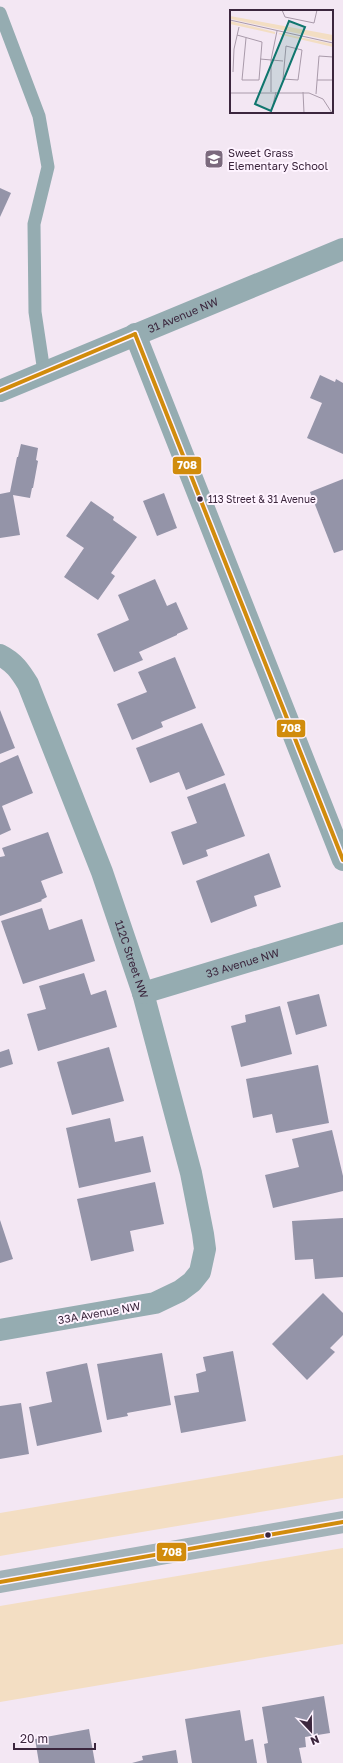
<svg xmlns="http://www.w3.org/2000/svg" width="343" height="1763" viewBox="0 0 343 1763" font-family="'Golos Text',sans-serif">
	<rect width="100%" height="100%" fill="#f3e7f3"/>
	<g fill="#f3dec3">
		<path d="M343,1455V1498L0,1556V1513Z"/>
		<path d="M343,1548V1644L0,1702V1606Z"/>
	</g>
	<g fill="#9494a8">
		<path d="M0,188L11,193L0,217Z"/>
		<path d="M320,375L335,382L336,379L343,383V454L307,438L322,403L310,398Z"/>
		<path d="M21,444L38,448L36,460L38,461L33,488H32L30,498L13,495L20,535L0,538V494L10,492L17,457H18Z"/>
		<path d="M343,479V550L334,553L310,492Z"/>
		<path d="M164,493L177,528L157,536L143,501Z"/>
		<path d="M91,501L114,517L113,520L137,537L111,573L115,576L98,600L64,577L84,548L66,536Z"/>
		<path d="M155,579L167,606L176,602L188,629L177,634V635L139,652L143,660L114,672L97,634L129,620L118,595Z"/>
		<path d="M175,657L196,708L161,722L163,727L132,740L117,704L147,692L138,672Z"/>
		<path d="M0,710L15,748L0,754Z"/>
		<path d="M202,723L225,775L186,790L179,772L150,783L136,748Z"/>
		<path d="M18,755L33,793L2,806L11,830L0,835V763Z"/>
		<path d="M225,783L245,836L206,850L208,856L183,865L171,832L197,823L187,797Z"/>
		<path d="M48,832L63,873L41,881L47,897L41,900L42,901L0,916V857L5,856L2,848Z"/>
		<path d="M269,853L281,887L254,896L257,906L211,923L196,881Z"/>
		<path d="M42,908L49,930L82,919L95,961L23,984L1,921Z"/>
		<path d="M84,973L91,995L106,990L117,1027L38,1051L27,1014L46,1009L39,986Z"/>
		<path d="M319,994L327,1026L296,1035L287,1002Z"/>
		<path d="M280,1006L292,1054L241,1067L231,1026L246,1022L245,1015Z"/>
		<path d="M109,1047L124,1101L72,1115L57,1062Z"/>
		<path d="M9,1049L13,1064L0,1068V1052Z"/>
		<path d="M318,1065L329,1123L276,1133L272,1114L253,1118L246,1079Z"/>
		<path d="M110,1118L115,1142L143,1136L151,1172L79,1188L66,1128Z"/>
		<path d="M332,1130L343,1176V1191L273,1208L265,1175L299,1167L292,1139Z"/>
		<path d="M155,1182L164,1224L130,1231L134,1251L91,1261L77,1199Z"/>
		<path d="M343,1218V1277L315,1279L313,1259L295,1260L292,1221Z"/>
		<path d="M0,1220L13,1259L0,1263Z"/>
		<path d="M323,1293L343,1313V1335L330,1348L335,1352L307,1380L272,1344Z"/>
		<path d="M233,1351L246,1421L181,1433L174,1396L199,1392L196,1374L206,1371L203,1357Z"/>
		<path d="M162,1353L171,1405L127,1413L128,1416L107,1420L97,1364Z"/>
		<path d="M87,1363L102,1432L37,1446L29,1407L52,1402L46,1372Z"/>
		<path d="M21,1403L29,1454L0,1459V1406Z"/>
		<path d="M324,1696L330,1733L305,1737L306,1747L299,1748L302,1763H267L264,1744L268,1743L262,1707Z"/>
		<path d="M240,1710L245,1741L253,1739L257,1763H192L185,1719Z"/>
		<path d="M89,1729L95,1763H39L35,1739Z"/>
		<path d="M176,1750L178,1763H132L143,1760L142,1756Z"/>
	</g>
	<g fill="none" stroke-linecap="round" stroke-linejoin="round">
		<path stroke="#95acb1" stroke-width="13" d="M0,13L39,116L48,167L34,224L35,312L44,372"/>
		<g stroke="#95acb1" stroke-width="22">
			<path id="s1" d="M0,655C14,662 20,671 28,684L102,872L143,993L191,1173L203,1234L205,1249L200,1272L192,1282L180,1291L155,1303L0,1330"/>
			<path id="s2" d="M143,993L343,933"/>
		</g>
		<g stroke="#95acb1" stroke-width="22">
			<path d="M135,334L343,860"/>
			<path id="s3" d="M0,391L343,249"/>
		</g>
		<path stroke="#a3b3b9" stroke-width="22" d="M0,1582L343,1522"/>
		<defs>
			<g id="bus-1">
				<path d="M135,334L343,860"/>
				<path d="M0,391L135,334"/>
				<path d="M0,1582L343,1522"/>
			</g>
		</defs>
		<use href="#bus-1" stroke="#fef3ff" stroke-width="7"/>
		<use href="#bus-1" stroke="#d18c0c" stroke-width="4"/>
	</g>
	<defs>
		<symbol id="school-square" viewBox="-11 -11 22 22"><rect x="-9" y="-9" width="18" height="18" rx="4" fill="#7b6a7d" stroke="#fef3ff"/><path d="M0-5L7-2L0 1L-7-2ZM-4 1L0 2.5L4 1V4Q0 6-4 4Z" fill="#fff"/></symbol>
	</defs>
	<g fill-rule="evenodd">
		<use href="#school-square" x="203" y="148" width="22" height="22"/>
	</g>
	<g fill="#3b263d" stroke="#fef3ff" stroke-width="1.5">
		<circle cx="200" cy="499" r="3.5"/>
		<circle cx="268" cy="1535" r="3.5"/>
	</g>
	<g text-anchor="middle" stroke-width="4" stroke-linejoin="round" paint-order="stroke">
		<g font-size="10" fill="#3b263d" stroke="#fef3ff" text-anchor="start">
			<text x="208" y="503">113 Street &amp; 31 Avenue</text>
		</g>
		<g font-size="11" fill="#3b263d" stroke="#fef3ff" text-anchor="start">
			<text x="228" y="157">Sweet Grass<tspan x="228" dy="13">Elementary School</tspan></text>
		</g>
		<g font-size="11" fill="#3b263d" stroke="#fef3ff">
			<text dy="4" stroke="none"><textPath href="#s3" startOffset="198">31 Avenue NW</textPath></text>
			<text dy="4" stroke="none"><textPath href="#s1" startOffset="335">112C Street NW</textPath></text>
			<text dy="4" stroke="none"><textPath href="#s2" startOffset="104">33 Avenue NW</textPath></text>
			<text transform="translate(99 1313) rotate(-10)" y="4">33A Avenue NW</text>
		</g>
	</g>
	<g transform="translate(230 10)">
		<rect width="103" height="103" fill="#f3e7f3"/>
		<path d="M0,6L103,25V31L1,9ZM0,11L45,22V24L0,14ZM50,23L103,34V37L48,24Z" fill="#f3dec3"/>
		<path fill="none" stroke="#a99aaa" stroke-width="1" d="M52,0L55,7L84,13L87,0M0,10L103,33M7,25L32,32L29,70H12M56,36L72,40L68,70L53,69ZM30,49L53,51M3,62L4,39L9,17M12,70L16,28M87,70H103M41,82V50L47,21M73,82L74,103M0,83H79L93,89L102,103M86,84L89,46L103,47M41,103L46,82"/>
		<path fill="#0f766e" fill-opacity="0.15" stroke="#0f766e" stroke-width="2" d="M59,11L75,17L41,101L25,94Z"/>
		<rect width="103" height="103" fill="none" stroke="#3b263d" stroke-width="2"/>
	</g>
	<g stroke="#fef3ff" stroke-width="1.5">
		<rect x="172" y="456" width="30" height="19" rx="4" fill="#d18c0c"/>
		<rect x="276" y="719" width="30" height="19" rx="4" fill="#d18c0c"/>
		<rect x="156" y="1542" width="31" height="20" rx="4" fill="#d18c0c"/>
	</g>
	<g font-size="11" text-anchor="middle" font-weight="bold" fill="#fff">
		<text x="187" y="469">708</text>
		<text x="291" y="732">708</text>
		<text x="172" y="1556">708</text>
	</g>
	<g transform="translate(311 1731) rotate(158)" stroke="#fef3ff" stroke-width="3" paint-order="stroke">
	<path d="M0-3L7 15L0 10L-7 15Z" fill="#3b263d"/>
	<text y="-6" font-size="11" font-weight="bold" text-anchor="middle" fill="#3b263d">N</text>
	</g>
	<path d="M14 1743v6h81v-6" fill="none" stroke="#3b263d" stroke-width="2"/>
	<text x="20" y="1743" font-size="12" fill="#3b263d" stroke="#fef3ff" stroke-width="3" paint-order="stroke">20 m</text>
</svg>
